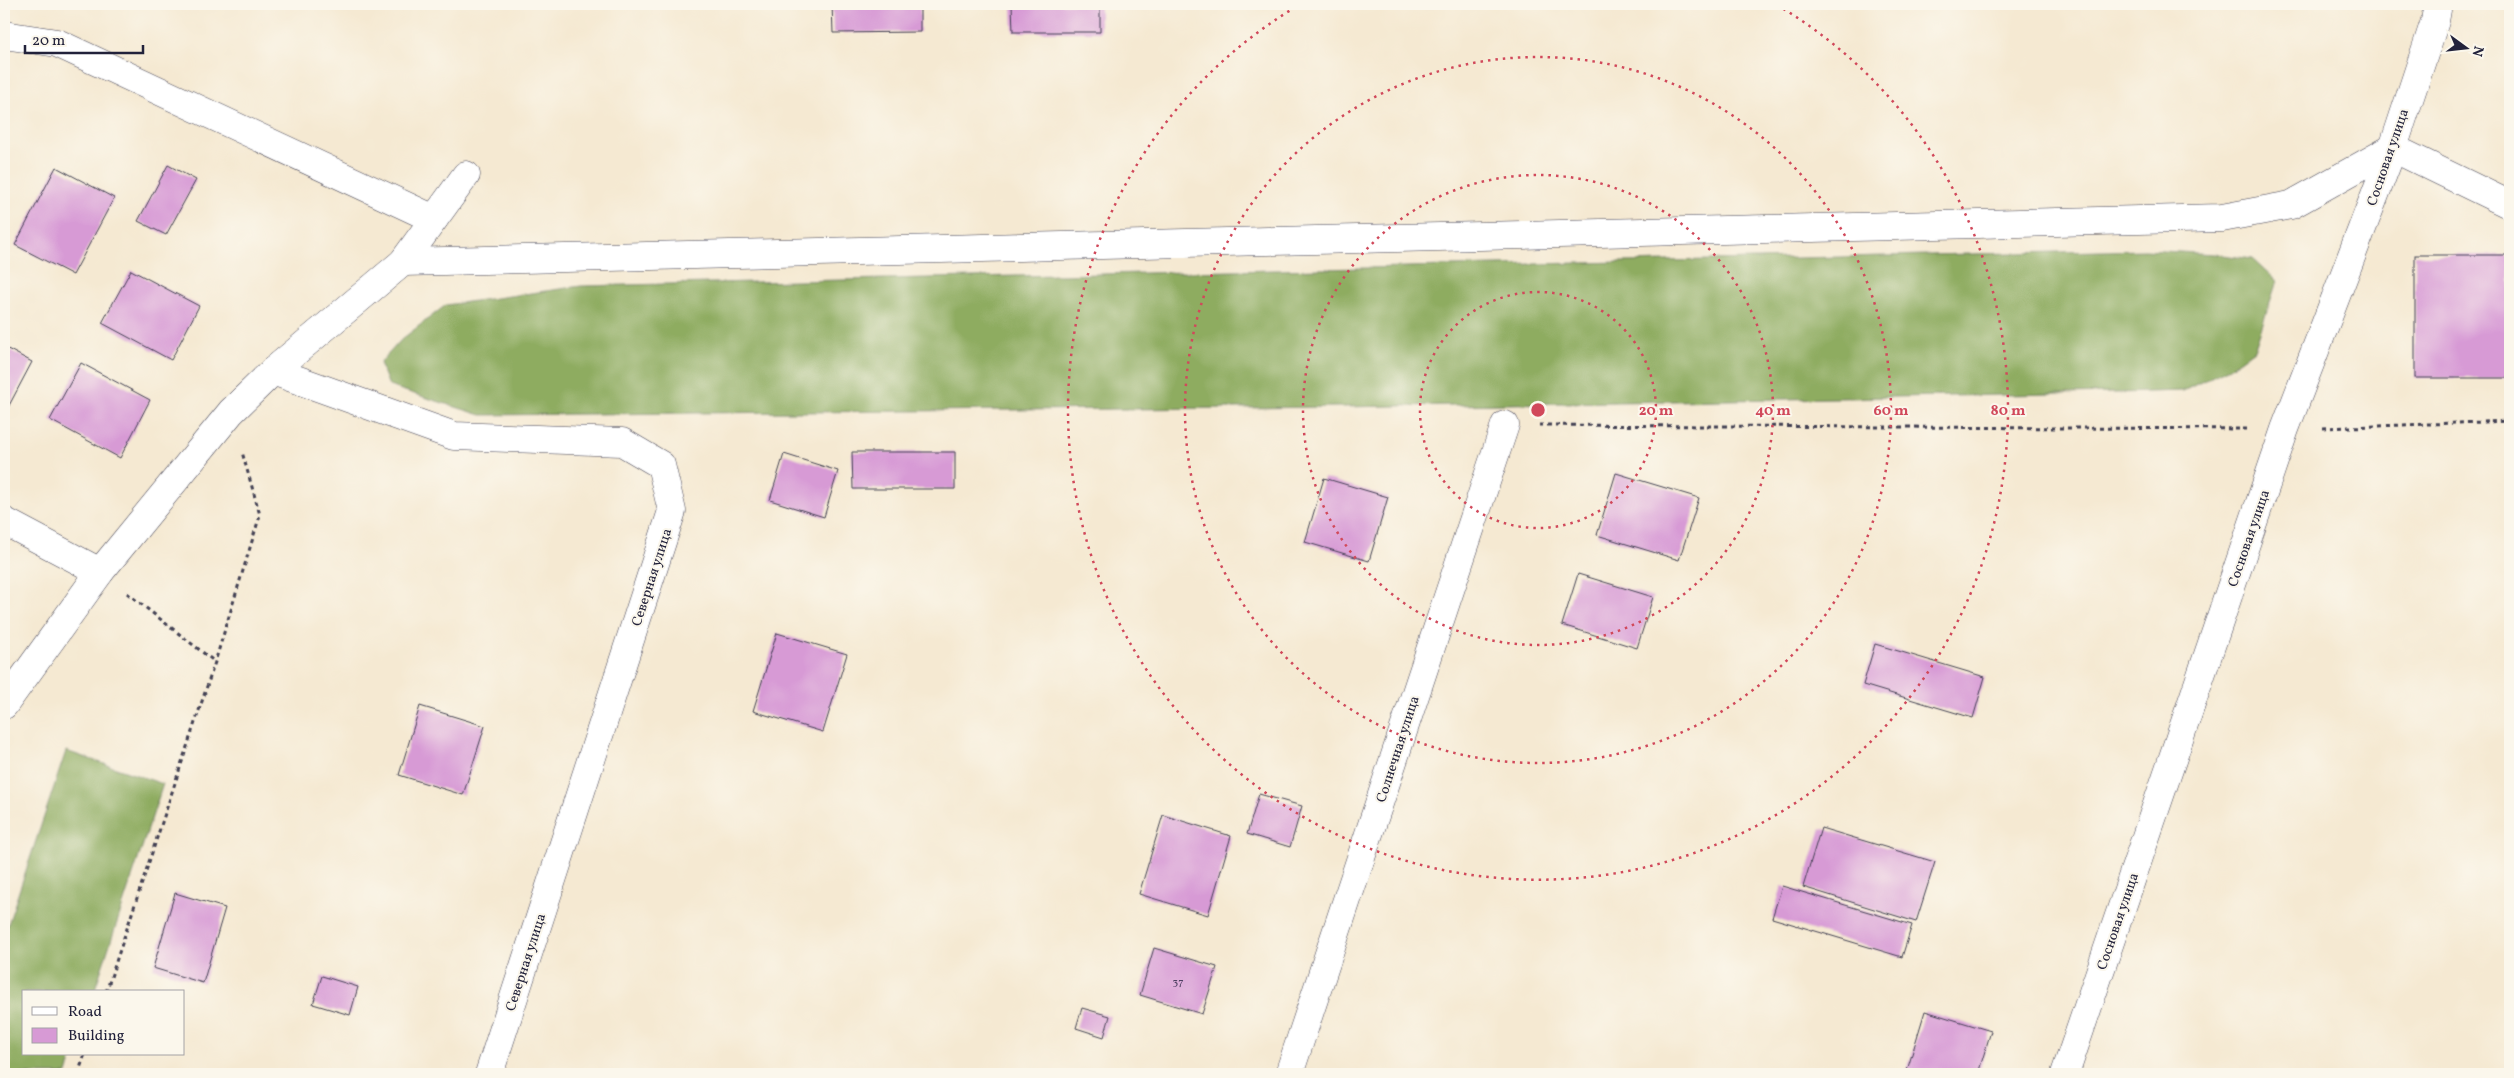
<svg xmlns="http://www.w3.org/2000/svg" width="2514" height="1078" viewBox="0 0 2514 1078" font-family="Vollkorn,serif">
	<rect width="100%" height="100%" fill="#fbf7ec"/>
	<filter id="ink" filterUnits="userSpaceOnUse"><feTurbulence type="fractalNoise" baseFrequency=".02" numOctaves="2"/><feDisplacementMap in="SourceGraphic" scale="10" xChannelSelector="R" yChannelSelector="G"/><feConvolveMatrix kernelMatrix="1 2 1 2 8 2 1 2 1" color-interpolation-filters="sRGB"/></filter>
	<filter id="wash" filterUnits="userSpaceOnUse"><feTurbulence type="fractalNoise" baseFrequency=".0096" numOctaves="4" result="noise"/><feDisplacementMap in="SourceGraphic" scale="20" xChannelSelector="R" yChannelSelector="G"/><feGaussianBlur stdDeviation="1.12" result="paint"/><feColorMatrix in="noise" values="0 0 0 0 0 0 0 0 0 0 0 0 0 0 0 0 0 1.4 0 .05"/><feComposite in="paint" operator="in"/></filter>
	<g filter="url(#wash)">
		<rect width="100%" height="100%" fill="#f5e9d2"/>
		<g fill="#8eac60" stroke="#58674e">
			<path d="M2145,250L2214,254L2253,259L2277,281L2254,350L2229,368L2183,391L2116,393L1341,407L481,415L389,386L380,363L402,339L446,305L581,286Z"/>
			<path d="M66,751L163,784L94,992H24V1054H73L67,1074H4V936Z"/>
		</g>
		<g id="blocks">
			<g fill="#d79ad5">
				<path d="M832,4H920V32L833,33Z"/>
				<path d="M1012,4H1100V32H1013Z"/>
				<path d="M168,165L196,180L166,235L138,221Z"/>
				<path d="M56,167L114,198L73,275L15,245Z"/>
				<rect x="2415" y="255" width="95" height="123"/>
				<path d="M131,270L199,306L171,360L102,323Z"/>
				<path d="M4,347L32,362L4,415Z"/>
				<path d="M81,363L150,400L120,458L50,420Z"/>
				<path d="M852,452H955V489H853Z"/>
				<path d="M784,454L838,471L824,517L770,500Z"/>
				<path d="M1616,473L1699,498L1679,560L1597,535Z"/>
				<path d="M1324,478L1388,497L1369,561L1305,542Z"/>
				<path d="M1578,574L1653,597L1637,648L1562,625Z"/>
				<path d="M777,633L847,654L823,732L753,711Z"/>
				<path d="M1875,644L1985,677L1973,718L1863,685Z"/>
				<path d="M420,706L485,726L463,795L399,775Z"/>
				<path d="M1259,794L1302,806L1290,847L1247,834Z"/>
				<path d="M1163,815L1231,836L1208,915L1139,894Z"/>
				<path d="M1821,828L1935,862L1916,922L1803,887Z"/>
				<path d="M1782,886L1912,925L1902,957L1772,918Z"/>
				<path d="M175,893L225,908L203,983L153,968Z"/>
				<path d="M1154,948L1217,967L1202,1014L1140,995Z"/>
				<path d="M322,976L358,987L350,1015L313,1004Z"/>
				<path d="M1082,1008L1110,1016L1104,1037L1076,1028Z"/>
				<path d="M1925,1011L1991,1031L1978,1074H1906Z"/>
			</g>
		</g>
	</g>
	<g filter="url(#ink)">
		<use href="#blocks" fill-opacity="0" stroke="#424052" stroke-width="1"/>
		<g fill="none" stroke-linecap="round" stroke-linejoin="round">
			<defs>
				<g id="street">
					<path d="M4,35L57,43L434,219"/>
					<path d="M403,262L2222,218L2291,205L2393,148L2510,205"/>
					<path d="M273,371L454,436L622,442L661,465L672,511L489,1074"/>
					<path d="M4,521L100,572"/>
					<path d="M4,705L100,572L231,412L273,371L403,262L466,175"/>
					<path d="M1289,1074L1505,425"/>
					<path d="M2065,1074L2285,429L2393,148L2435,21L2438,4"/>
				</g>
			</defs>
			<use href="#street" stroke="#424052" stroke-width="29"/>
			<g stroke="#424052" stroke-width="3" stroke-dasharray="4 4" stroke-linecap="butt">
				<path d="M1539,425L2250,429"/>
				<path d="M2323,428L2510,421"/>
				<path d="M127,593L215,662"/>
				<path d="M106,992L215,662L260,515L242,452"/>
				<path d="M78,1074L85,1054"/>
			</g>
			<use href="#street" stroke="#fff" stroke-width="28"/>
		</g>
	</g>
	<g fill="none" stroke="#d1495b" stroke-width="2.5" stroke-dasharray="2.5 5">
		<circle cx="1538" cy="410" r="118"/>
		<circle cx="1538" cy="410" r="235"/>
		<circle cx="1538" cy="410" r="353"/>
		<path d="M1777 5A470 470 0 1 1 1299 5"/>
	</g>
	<g text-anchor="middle" stroke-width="4" stroke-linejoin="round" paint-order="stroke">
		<g font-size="11" fill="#4f4062">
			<text x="1178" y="985">37</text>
		</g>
		<g font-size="14" fill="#22223b" stroke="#fbf7ec">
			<text transform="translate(2387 157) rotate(-71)" y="5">Сосновая улица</text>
			<text transform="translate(2248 538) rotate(-71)" y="5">Сосновая улица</text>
			<text transform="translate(651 577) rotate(-72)" y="5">Северная улица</text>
			<text transform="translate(1397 749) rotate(-72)" y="5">Солнечная улица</text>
			<text transform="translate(2117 921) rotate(-71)" y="5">Сосновая улица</text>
			<text transform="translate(525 962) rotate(-72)" y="5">Северная улица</text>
		</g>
	</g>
	<circle cx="1538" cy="410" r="8" fill="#d1495b" stroke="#fbf7ec" stroke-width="2.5"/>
	<g font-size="15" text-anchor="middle" font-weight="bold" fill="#d1495b" stroke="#fbf7ec" stroke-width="4" stroke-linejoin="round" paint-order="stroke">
		<text x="1656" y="415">20 m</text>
		<text x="1773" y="415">40 m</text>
		<text x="1891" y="415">60 m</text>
		<text x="2008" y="415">80 m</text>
	</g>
	<rect width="2514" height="1078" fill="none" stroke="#fbf7ec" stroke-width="20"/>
	<rect x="22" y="990" width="162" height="65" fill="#fbf7ec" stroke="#a4a2a5"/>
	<rect x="32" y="1007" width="25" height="8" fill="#ffffff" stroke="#a4a2a5"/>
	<text x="68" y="1016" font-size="15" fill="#22223b">Road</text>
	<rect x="32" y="1028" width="25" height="15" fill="#d79ad5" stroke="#a4a2a5"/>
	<text x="68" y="1040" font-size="15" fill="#22223b">Building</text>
	<g transform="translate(2466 48) rotate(105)" stroke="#fbf7ec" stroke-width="4" paint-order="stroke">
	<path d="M0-4L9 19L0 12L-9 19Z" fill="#22223b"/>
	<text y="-8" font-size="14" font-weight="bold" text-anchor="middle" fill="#22223b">N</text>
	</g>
	<path d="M25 45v8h118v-8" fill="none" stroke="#22223b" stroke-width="2.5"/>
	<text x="32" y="45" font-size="15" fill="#22223b" stroke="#fbf7ec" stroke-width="4" paint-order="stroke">20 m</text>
</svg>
